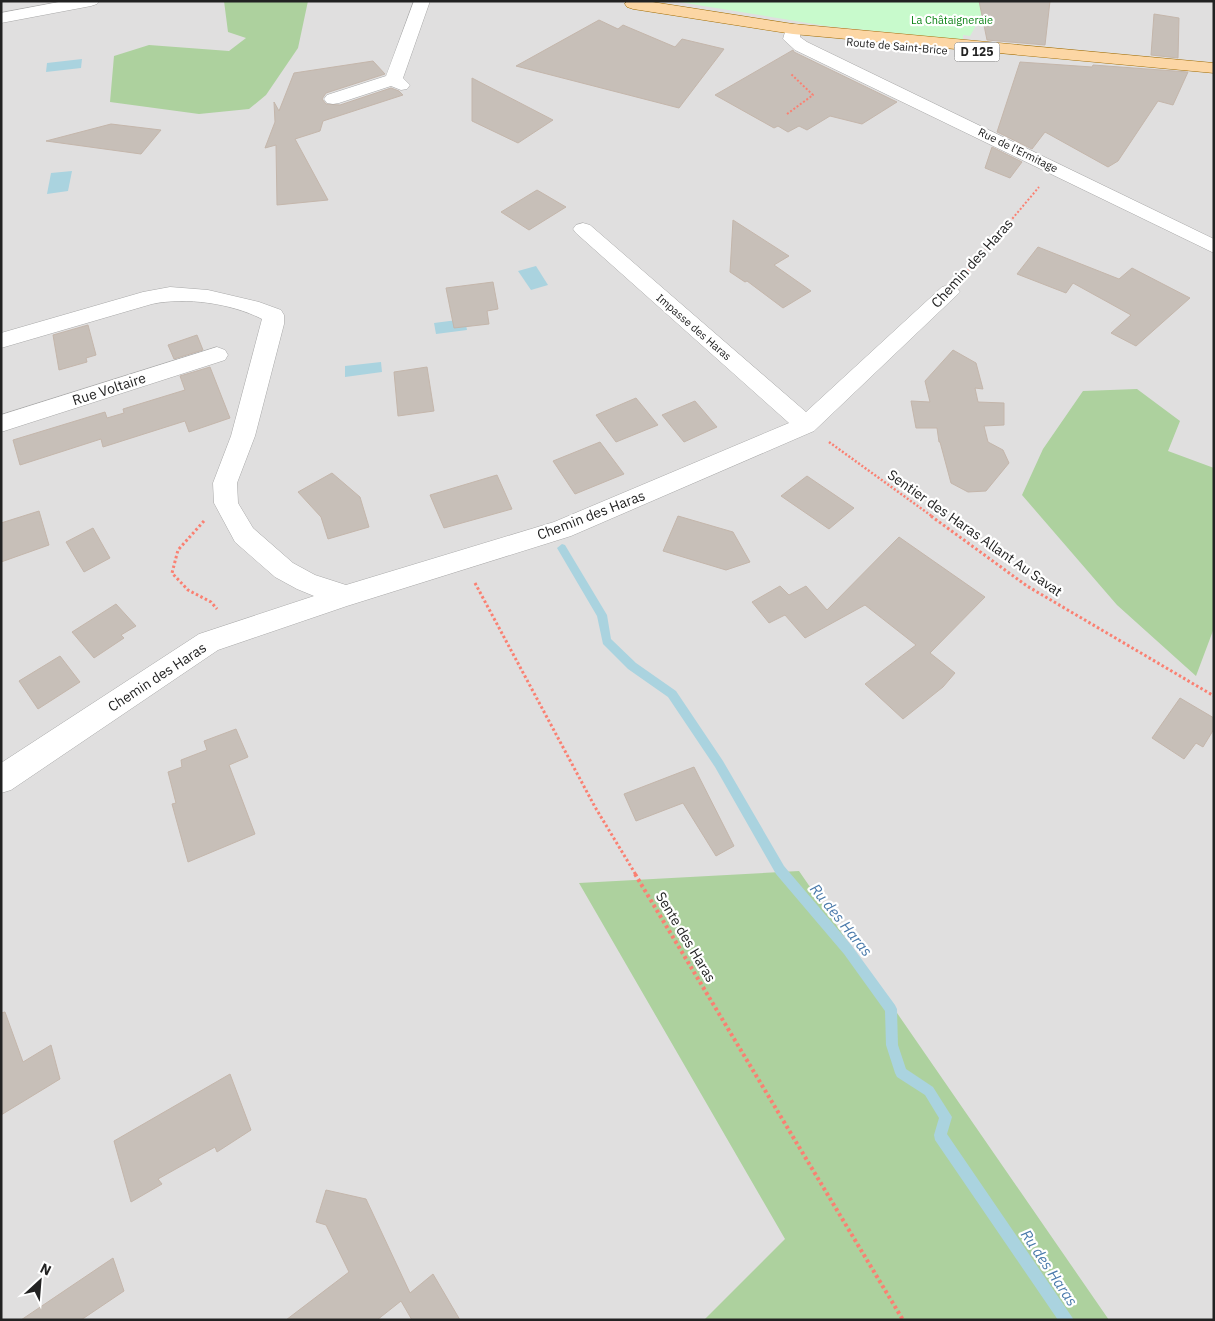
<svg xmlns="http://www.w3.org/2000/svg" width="1215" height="1321" viewBox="0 0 1215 1321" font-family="'IBM Plex Sans',sans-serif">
	<rect width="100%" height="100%" fill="#f2efe9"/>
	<rect fill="#e0dfdf" x="1" y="1" width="1213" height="1319"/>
	<g fill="#add19e">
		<path d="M224,1H308L298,48L266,95L249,109L199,114L110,102L114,56L149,45L229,51L246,38L228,32Z"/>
		<path d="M1137,389L1180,421L1168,451L1214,468V628L1196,676L1117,605L1022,495L1043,449L1083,391Z"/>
		<path d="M799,871L1109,1320H704L785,1239L579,883Z"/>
	</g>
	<path fill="#c8facc" d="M673,1H990L970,36L963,35V40L826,26Z"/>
	<g fill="#aad3df">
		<path d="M82,59L81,68L46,72L47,63Z"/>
		<path d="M72,171L68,191L47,194L51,173Z"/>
		<path d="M536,266L548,285L531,290L518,271Z"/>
		<path d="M465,319L467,330L436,334L434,323Z"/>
		<path d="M381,362L382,372L345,377V366Z"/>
	</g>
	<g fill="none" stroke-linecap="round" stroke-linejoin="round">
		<path fill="#aad3df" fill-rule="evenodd" d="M562,544L565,545L607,615L611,639L636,663L676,691L723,761L784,866L852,946L895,1005L897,1009L898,1045L906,1069L933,1087L952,1117L947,1134L1074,1320H1058L935,1140L934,1135L939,1118L925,1095L897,1077L895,1073L886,1045L885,1011L844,954L776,874L715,767L668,697L628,669L603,644L597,616L557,548Z"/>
	</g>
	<g fill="#c7bfb8" stroke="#c4b6ab">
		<path d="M979,1H1050L1045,45L987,40Z"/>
		<path d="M1154,14L1179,18L1178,58L1151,55Z"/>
		<path d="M599,20L618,29L623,25L675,47L682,39L724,49L679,108L516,66Z"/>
		<path d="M793,50L794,52L897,102L862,124L830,116L807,130L799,126L788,132L778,126L774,128L715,95Z"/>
		<path d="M373,61L385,74L326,93L322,99L326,104L340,105L391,88L399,91L403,95L323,121L320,131L295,139L328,200L277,205L276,145L265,148L275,122L274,102L279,111L294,73Z"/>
		<path d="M1020,62L1092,67L1093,65L1188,72L1173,105L1158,101L1118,161L1108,167L1045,132L1032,149L997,132Z"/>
		<path d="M472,78L553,120L518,143L472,121Z"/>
		<path d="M111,124L161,130L141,154L46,141Z"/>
		<path d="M992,147L1022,162L1010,178L985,168Z"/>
		<path d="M537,190L566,207L529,230L501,212Z"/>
		<path d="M733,220L789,256L774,265L811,291L783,308L747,281L745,282L730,272Z"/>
		<path d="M1038,247L1119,279L1132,268L1190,298L1136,346L1111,333L1131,315L1073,283L1066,293L1017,274Z"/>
		<path d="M493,282L498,309L487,311L489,324L454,328L446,288Z"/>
		<path d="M88,325L96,355L86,358L87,362L59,370L53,335Z"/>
		<path d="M197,335L203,350L174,359L168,345Z"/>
		<path d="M953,350L976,363L983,389L975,388L978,402L1004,403V425L984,426L988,442L1003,450L1009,463L986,491L968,492L951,483L940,442H939L937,428H916L911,401L930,402L925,381Z"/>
		<path d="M210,367L230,418L189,432L185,421L103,447L101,439L20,465L13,440L105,412L107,418L124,413L123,409L185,390L180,376Z"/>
		<path d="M427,367L434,411L398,416L394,372Z"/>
		<path d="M636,398L658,425L616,442L596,415Z"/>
		<path d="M695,401L717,427L684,442L662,415Z"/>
		<path d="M600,442L624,474L575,494L553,461Z"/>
		<path d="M332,473L360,497L369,527L328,539L321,517L298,492Z"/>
		<path d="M497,475L512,509L444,528L430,495Z"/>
		<path d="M807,476L854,508L829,529L781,496Z"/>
		<path d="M39,511L49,545L1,562V523Z"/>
		<path d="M678,516L733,532L750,562L726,570L663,551Z"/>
		<path d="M93,528L110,558L84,572L66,542Z"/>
		<path d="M899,537L985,597L930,653L955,673L943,687L903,719L865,684L916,645L865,605L805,638L785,615L769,623L752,602L780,586L789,595L806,586L827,610Z"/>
		<path d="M116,604L136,626L121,635L124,638L94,658L72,632Z"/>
		<path d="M60,656L80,682L38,709L19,681Z"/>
		<path d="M1180,698L1214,718V729L1203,747L1196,743L1184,759L1152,738Z"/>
		<path d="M236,729L248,757L229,765L255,834L188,862L172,804L176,803L168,772L182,767L181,760L207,750L204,741Z"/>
		<path d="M694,767L734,846L716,856L683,803L636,821L624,794Z"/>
		<path d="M5,1012L23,1062L51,1045L60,1079L1,1115V1013Z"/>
		<path d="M230,1074L251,1130L217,1152L215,1147L158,1179L162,1184L131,1202L114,1141Z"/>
		<path d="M326,1190L366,1199L410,1293L433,1274L460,1320H412L401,1301L377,1320H286L349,1272L326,1225L316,1222Z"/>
		<path d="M113,1258L124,1291L81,1320H21Z"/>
	</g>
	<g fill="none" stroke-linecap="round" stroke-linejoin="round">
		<defs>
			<g id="minor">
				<path d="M64,1H99L97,4L91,6L1,23V13Z"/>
				<path d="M414,1H430L403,78L410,85L407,89L401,90L391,86L339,103L333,104L327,103L324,99L327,95L386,76Z"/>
				<path d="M793,24L799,25L801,29L800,37L807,42L1214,239V253L795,50L783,39L787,25Z"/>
				<path d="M583,223L590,225L806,412L942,287L949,285L956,287L960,292L814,431L571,536L347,606L218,650L11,790L1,793V763L199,634L314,596L297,589L275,577L235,542L214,503L213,483L231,436L262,319C230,303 186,297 152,304L1,348V333L143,292L170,287L208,290L259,302L281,310L284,315V324L255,436L237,483L238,503L253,528L293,563L315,575L346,585L554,522L789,423L576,233L573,229L576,225Z"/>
				<path d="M217,347L225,350L228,355L225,360L1,432V415Z"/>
			</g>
			<path id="major" d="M627,1H646L793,24L1214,63V73L793,34L633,9L627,7L625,4Z"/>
		</defs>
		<use href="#minor" stroke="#a9a9a9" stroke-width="1"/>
		<use href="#major" stroke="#a06b00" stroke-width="1"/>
		<g stroke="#fa8072" stroke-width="2" stroke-dasharray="2 2" stroke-linecap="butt">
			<path d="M787,114L813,95L791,74"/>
			<path d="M1002,231L1039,187"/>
		</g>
		<g stroke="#fa8072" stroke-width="2.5" stroke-dasharray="2 2" stroke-linecap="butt">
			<path d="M965,274L1003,229"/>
			<path d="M829,442L933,517"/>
		</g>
		<g stroke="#fa8072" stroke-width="3" stroke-dasharray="2.5 2.5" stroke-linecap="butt">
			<path d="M931,516L1027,586L1214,696"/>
			<path d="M204,521L178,550L172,573L188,590L211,602L217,609"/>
			<path d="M475,583L595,807L636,875"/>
		</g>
		<path stroke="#fa8072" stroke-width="4" stroke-dasharray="3 3" stroke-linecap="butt" d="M635,874L903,1320"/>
		<use href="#minor" fill="#fff" fill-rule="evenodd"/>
		<use href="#major" fill="#fcd6a4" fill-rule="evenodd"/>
	</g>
	<g text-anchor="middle" stroke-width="4.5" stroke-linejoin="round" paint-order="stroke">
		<g font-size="11" fill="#0c8416" stroke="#fff">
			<text x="952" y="24">La Châtaigneraie</text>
		</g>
		<g font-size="11" fill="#222" stroke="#fff">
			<text transform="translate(897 46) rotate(5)" y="4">Route de Saint-Brice</text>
			<text transform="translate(1018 150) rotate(26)" y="4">Rue de l'Ermitage</text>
			<text transform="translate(694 327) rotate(41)" y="4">Impasse des Haras</text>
		</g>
		<rect fill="#fff" stroke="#646464" stroke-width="1" x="954.5" y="42.5" width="45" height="19" rx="4"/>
		<g font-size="12" font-weight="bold" fill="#222">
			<text x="977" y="56">D 125</text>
		</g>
		<g font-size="14" fill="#222" stroke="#fff">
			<text transform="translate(972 263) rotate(-48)" y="5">Chemin des Haras</text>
			<text transform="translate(109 389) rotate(-18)" y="5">Rue Voltaire</text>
			<text transform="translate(591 515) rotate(-21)" y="5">Chemin des Haras</text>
			<text transform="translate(975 533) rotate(35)" y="5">Sentier des Haras Allant Au Savat</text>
			<text transform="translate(157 677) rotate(-33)" y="5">Chemin des Haras</text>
			<text transform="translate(686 937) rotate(59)" y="5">Sente des Haras</text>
		</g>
		<g font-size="15" font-style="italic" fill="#4a7aab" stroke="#fff">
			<text transform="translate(841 920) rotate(51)" y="5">Ru des Haras</text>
			<text transform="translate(1049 1268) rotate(56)" y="5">Ru des Haras</text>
		</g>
	</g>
	<rect width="1215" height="1321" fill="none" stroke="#222222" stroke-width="5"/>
	<g transform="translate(40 1281) rotate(26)" stroke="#ffffff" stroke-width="4" paint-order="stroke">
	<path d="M0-4L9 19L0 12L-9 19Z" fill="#222222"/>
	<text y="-8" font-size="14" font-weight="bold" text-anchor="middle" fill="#222222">N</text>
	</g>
</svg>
